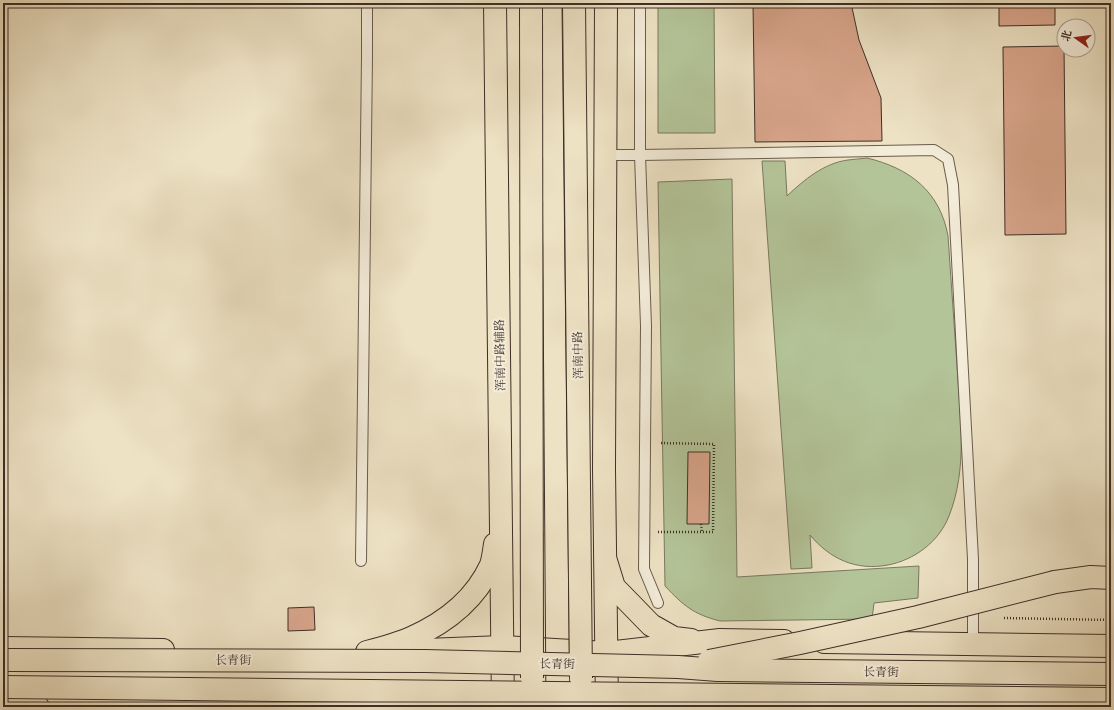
<svg xmlns="http://www.w3.org/2000/svg" width="1114" height="710" viewBox="0 0 1114 710" font-family="'IM FELL French Canon','Noto Serif SC',serif">
	<rect width="100%" height="100%" fill="#ede2c4"/>
	<filter id="stains"><feTurbulence type="fractalNoise" baseFrequency=".005" numOctaves="4"/><feColorMatrix values="0 0 0 0 .2 0 0 0 0 .09 0 0 0 0 .02 0 0 0 .5 -.17"/></filter>
	<radialGradient id="worn" r=".72"><stop offset=".6" stop-color="#630" stop-opacity="0"/><stop offset="1" stop-color="#630" stop-opacity=".3"/></radialGradient>
	<g fill="#b3c498" stroke="#797960">
		<path d="M658,3H714L715,133H658Z"/>
		<path d="M867,158C909,168 940,191 948,236C951,279 954,323 957,366C960,416 968,468 949,516C939,542 914,560 888,565C856,571 830,559 810,535L812,568L791,569L762,161H785L787,196C804,180 824,163 848,160C854,159 861,159 867,158Z"/>
		<path d="M732,179L737,577L919,566L918,598L874,603L872,619L720,621C693,614 684,606 665,586L658,182Z"/>
	</g>
	<g fill="#d8a58b" stroke="#3f2e27">
		<path d="M753,3H851L859,40L881,98L882,141L755,142Z"/>
		<path d="M999,3H1055V25L999,26Z"/>
		<path d="M1064,46L1066,234L1005,235L1003,47Z"/>
		<path d="M688,452H710L709,524H687Z"/>
		<path d="M314,607L315,630L288,631V608Z"/>
	</g>
	<g fill="none" stroke-linecap="round" stroke-linejoin="round">
		<defs>
			<g id="lane">
				<path d="M640,3V155L934,150L948,159L953,185L973,559V644"/>
				<path d="M605,155H640L646,326L644,569L658,603"/>
				<path d="M361,561L367,56V3"/>
			</g>
			<g id="primary">
				<path d="M495,3L503,707"/>
				<path d="M606,3L604,469L607,707"/>
				<path d="M367,652C382,648 397,644 411,638C445,623 475,600 491,565C493,559 494,551 495,544"/>
			</g>
			<g id="highway">
				<path d="M606,561L614,587L651,625L674,638L691,640"/>
				<path d="M1055,582L1091,577L1111,578"/>
				<path d="M824,642L1111,646"/>
				<path d="M3,648L163,650"/>
				<path d="M401,651L502,647L607,653L720,640L784,641"/>
				<path d="M3,698L38,707"/>
			</g>
		</defs>
		<use href="#lane" stroke="#6a5b4e" stroke-width="12"/>
		<use href="#primary" stroke="#3f2e27" stroke-width="24"/>
		<use href="#highway" stroke="#3f2e27" stroke-width="24"/>
		<g stroke="#3f2e27" stroke-width="2.5" stroke-dasharray="1 2" stroke-linecap="butt">
			<path d="M701,524L702,532"/>
			<path d="M658,532H713L714,444L660,443"/>
			<path d="M1004,618L1111,620"/>
		</g>
		<use href="#lane" stroke="#f3ecd9" stroke-width="10"/>
		<use href="#primary" stroke="#ede2c4" stroke-width="22"/>
		<use href="#highway" stroke="#ede2c4" stroke-width="22"/>
		<g stroke="#3f2e27" stroke-width="1">
			<path d="M541,3L546,707"/>
			<path d="M562,3L570,707"/>
		</g>
		<defs>
			<g id="highway-bridge">
				<path d="M531,3L532,678"/>
				<path d="M574,3L581,678"/>
				<path d="M3,660L425,661L678,667L718,670L1111,674"/>
				<path d="M709,661L800,643L918,617L1055,582"/>
				<path d="M3,687L1111,699"/>
			</g>
		</defs>
		<use href="#highway-bridge" stroke="#3f2e27" stroke-width="24" stroke-linecap="butt"/>
		<use href="#highway-bridge" stroke="#ede2c4" stroke-width="22"/>
	</g>
	<g text-anchor="middle" stroke-width="4" stroke-linejoin="round" paint-order="stroke">
		<g font-size="12" fill="#3f2e27" stroke="#f3ecd9">
			<text transform="translate(500 355) rotate(-91)" y="4">浑南中路辅路</text>
			<text transform="translate(578 355) rotate(-91)" y="4">浑南中路</text>
			<text x="233" y="664">长青街</text>
			<text transform="translate(557 664) rotate(1)" y="4">长青街</text>
			<text transform="translate(881 672) rotate(1)" y="4">长青街</text>
		</g>
	</g>
	<rect width="1114" height="710" fill="none" stroke="#ede2c4" stroke-width="16"/>
	<rect x="4" y="4" width="1106" height="702" fill="none" stroke="#3f2e27" stroke-width="2"/>
	<rect x="8" y="8" width="1098" height="694" fill="none" stroke="#3f2e27"/>
	<g transform="translate(1076 38) rotate(284)"><circle r="19" fill="#f3ecd9" stroke="#aba092"/>
	<path d="M0-3L7 15L0 10L-7 15Z" fill="#8f2418"/>
	<text y="-6" font-size="11" font-weight="bold" text-anchor="middle" fill="#3f2e27">北</text>
	</g>
	<rect width="100%" height="100%" filter="url(#stains)"/>
	<rect width="100%" height="100%" fill="url(#worn)"/>
</svg>
